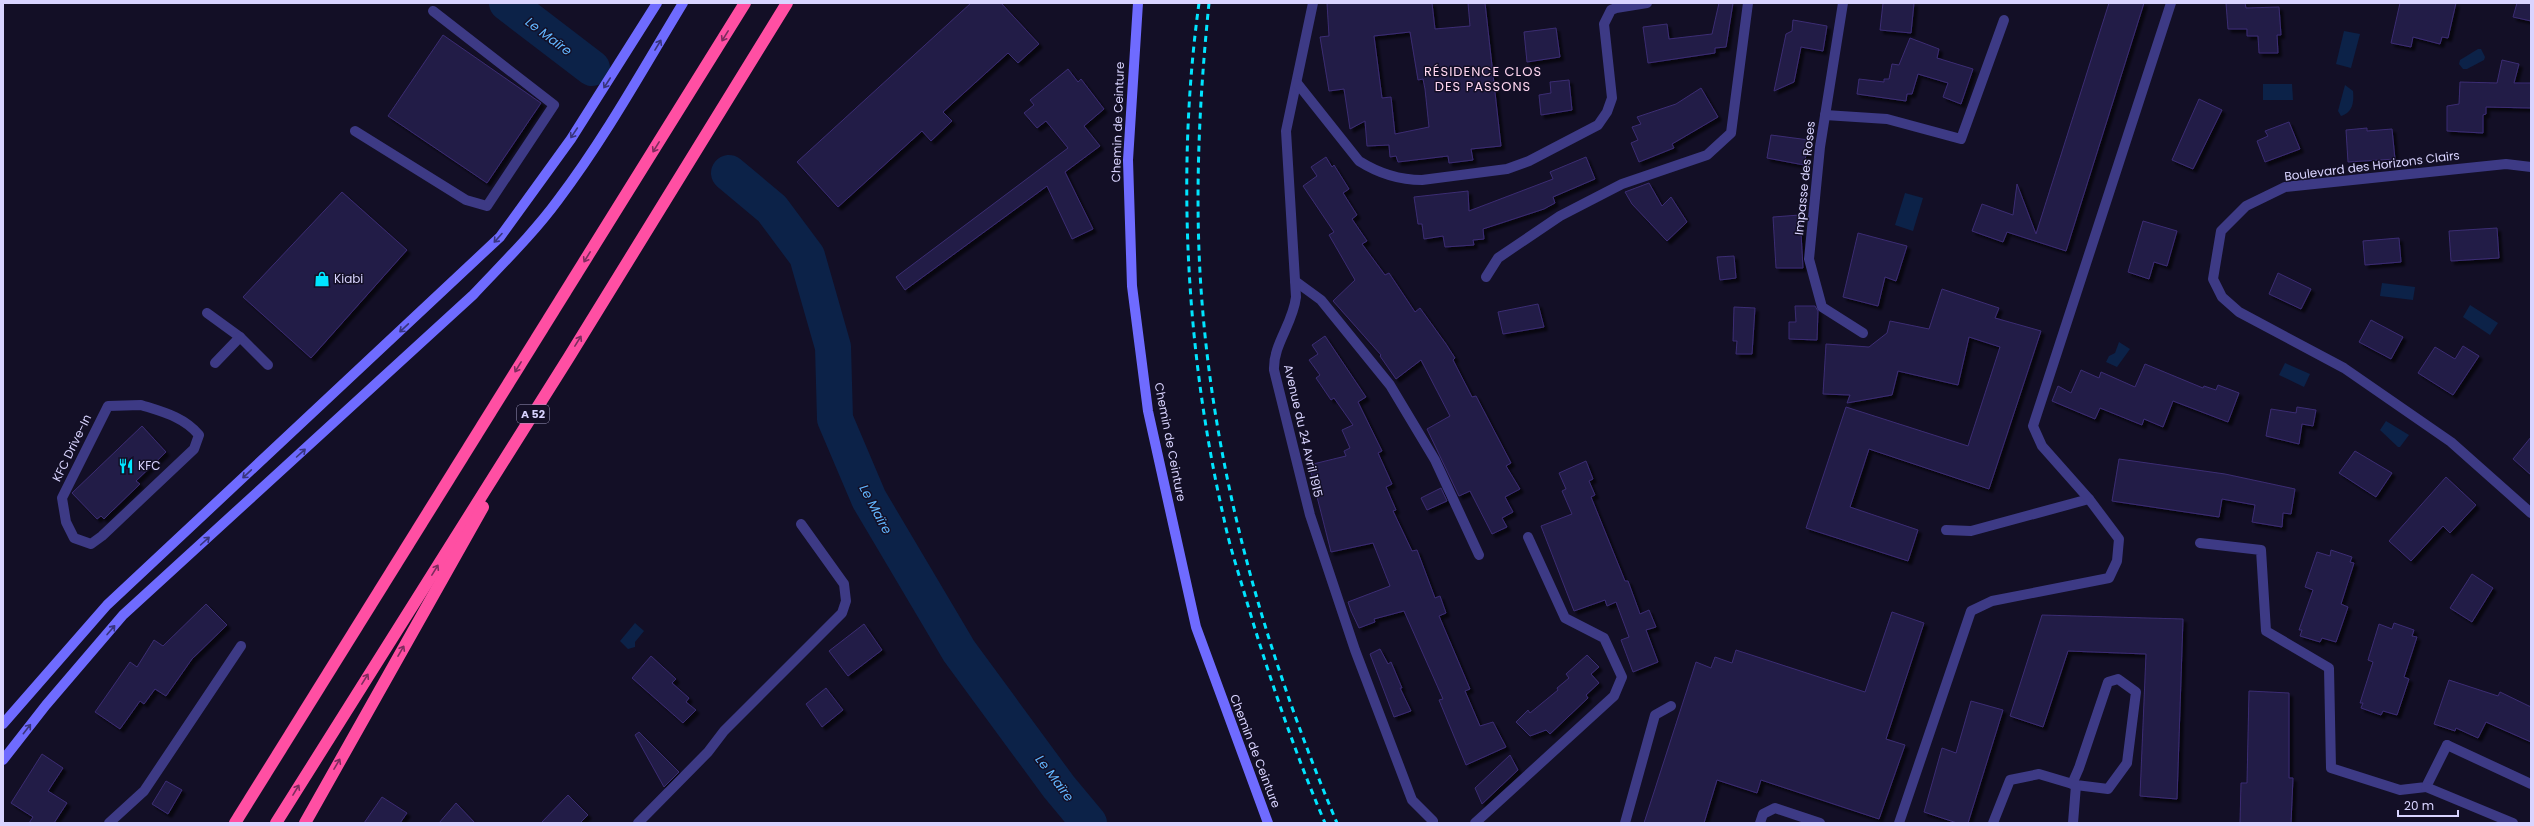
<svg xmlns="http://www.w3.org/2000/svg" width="2534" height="826" viewBox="0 0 2534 826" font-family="Poppins,sans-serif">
	<defs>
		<filter id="shadow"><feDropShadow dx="3.5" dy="3.5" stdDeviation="1" flood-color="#0009"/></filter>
	</defs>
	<rect width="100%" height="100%" fill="#130f26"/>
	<g fill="#0c2248">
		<path d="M2344,31L2360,34L2351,68L2336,64Z"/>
		<path d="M2478,49H2481L2485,57L2484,60L2467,69H2463L2459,64L2460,60Z"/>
		<path d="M2263,84H2292L2293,100H2263Z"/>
		<path d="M2345,85L2353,91C2354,102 2353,112 2341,116L2338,111Z"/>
		<path d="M1905,193L1923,198L1913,231L1895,225Z"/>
		<path d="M2382,283L2415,287L2413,300L2380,296Z"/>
		<path d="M2470,305L2498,323L2490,335L2463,317Z"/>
		<path d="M2119,342L2130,349L2117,367L2106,362L2109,356L2115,353Z"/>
		<path d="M2285,363L2310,374L2304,387L2279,375Z"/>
		<path d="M2386,421L2409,435L2400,447H2398L2380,430Z"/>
		<path d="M635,623L644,631L635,642V647L628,649L620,641Z"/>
	</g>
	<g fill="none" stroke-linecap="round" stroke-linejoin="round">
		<g stroke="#0c2248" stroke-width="36">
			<path d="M507,3L592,68"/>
			<path d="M729,173L772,209L807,256L833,347L835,419L869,499L959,651L1059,787L1089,823"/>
		</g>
	</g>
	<g fill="#241b47" stroke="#3b2d73" fill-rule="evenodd" filter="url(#shadow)">
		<path d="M971,3H1001L1039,44L1018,63L1008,53L943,112L952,121L931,141L922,131L838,207L797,162Z"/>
		<path d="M1327,3H1432L1435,29L1470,26L1468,3H1485L1501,146L1471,149L1473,160L1449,163L1448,156L1398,162L1396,156L1390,157L1389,145L1367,146L1365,121L1350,129L1344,89L1329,91L1320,37L1329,36ZM1410,32L1418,80L1423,79L1425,89L1429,127L1395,134L1391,97L1382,98L1374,36Z"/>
		<path d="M1719,3H1733L1726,47L1715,48V53L1648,63L1643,27L1667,24L1669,39L1712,34Z"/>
		<path d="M1883,3H1914L1911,33L1880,30Z"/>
		<path d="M2109,3H2144L2066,251L2007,232L2003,242L1972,231L1982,204L2013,215L2017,184L2036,234Z"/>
		<path d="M2226,3H2245L2246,8L2279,7L2281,35H2277L2278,53H2259L2258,36H2247V29H2228Z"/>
		<path d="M2400,3H2456L2448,38L2442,37L2440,44L2413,37L2411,47L2391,43Z"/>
		<path d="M2517,3H2531V21L2513,17Z"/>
		<path d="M1793,20L1827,26L1823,51L1801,47L1794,82L1774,91L1786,34L1792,31Z"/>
		<path d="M1556,28L1560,57L1527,62L1524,32Z"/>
		<path d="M443,35L541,103L487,183L388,116Z"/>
		<path d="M1910,38L1939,49L1937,58L1973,69L1961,104L1943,97L1948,83L1918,74L1912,94H1907L1906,101L1857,94L1859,79L1884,82V79H1889L1892,64L1899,65Z"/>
		<path d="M2502,60L2519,64L2514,83H2531V108L2486,107V114L2483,115V133L2447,131V106L2459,104L2460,82L2497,83Z"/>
		<path d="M1068,69L1078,82L1081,79L1104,109L1084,126L1100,146L1065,172L1093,229L1072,239L1047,186L905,290L896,277L1068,148L1046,121L1037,128L1024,113L1034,105L1030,100Z"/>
		<path d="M1569,80L1572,110L1541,115L1539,95L1551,93L1550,82Z"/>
		<path d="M1701,88L1718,117L1672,144L1674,148L1639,162L1631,143L1638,140L1632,127L1641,124L1637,117L1676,104Z"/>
		<path d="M2199,99L2222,110L2193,169L2172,160Z"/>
		<path d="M2289,122L2300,149L2265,162L2257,141L2268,136L2265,131Z"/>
		<path d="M2367,128V131L2392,129L2395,159L2348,162L2346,130Z"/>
		<path d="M1771,135L1809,140L1804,165L1767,158Z"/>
		<path d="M1326,157L1332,167L1334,165L1349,189L1343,193L1357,215L1352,219L1367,241L1362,244L1385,275L1389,273L1415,312L1420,308L1446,344L1455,358L1453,360L1472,397L1476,396L1511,463L1506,466L1520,489L1505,497L1513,512L1502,518L1507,527L1492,534L1470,491L1459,496L1427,429L1450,416L1421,360L1396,379L1380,356L1381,355L1333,301L1355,280L1329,235L1334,232L1303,186L1317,176L1311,167Z"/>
		<path d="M1586,157L1595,179L1553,197L1555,203L1544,209L1483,229L1484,239L1473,240L1474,245L1445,247L1443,236L1424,239L1422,224H1418L1414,197L1468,191L1469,211L1553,179L1550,172Z"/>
		<path d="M1649,183L1662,206L1671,197L1687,222L1667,241L1632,204L1625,192Z"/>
		<path d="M342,192L407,250L311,358L243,297Z"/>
		<path d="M1800,215L1803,268H1776L1773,217Z"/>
		<path d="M2143,221L2177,231L2167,266L2154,262L2149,279L2128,272Z"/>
		<path d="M2497,228L2499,258L2451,261L2449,231Z"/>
		<path d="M1858,233L1907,246L1896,281L1885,277L1878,306L1843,297Z"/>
		<path d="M2399,238L2401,262L2365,265L2363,241Z"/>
		<path d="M1734,256L1736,278L1720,280L1717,257Z"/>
		<path d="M2278,273L2311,289L2301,309L2269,294Z"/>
		<path d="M1942,289L1999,308L1995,318L2041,331L1989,489L1869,449L1850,507L1918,530L1908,561L1806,528L1846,407L1968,446L2000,347L1969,337L1958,385L1898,371L1892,395L1847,403L1850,395L1823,394L1826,344L1869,347L1887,333L1890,321L1929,329Z"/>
		<path d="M1538,304L1544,327L1503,334L1498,312Z"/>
		<path d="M1795,306H1815L1818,311L1817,340L1789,339V322H1796Z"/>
		<path d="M1734,307L1755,308L1752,354H1736L1737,341H1733Z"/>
		<path d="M2371,320L2403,337L2391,359L2359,342Z"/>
		<path d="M1325,336L1366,397L1358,402L1382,451L1378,453L1392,484L1386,487L1396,510L1393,511L1412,551L1417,550L1435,598L1440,596L1446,613L1439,616L1470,689L1465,691L1480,726L1493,722L1506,747L1466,765L1439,700L1443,699L1404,611L1374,619L1375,622L1359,628L1351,611L1348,602L1390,586L1373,543L1331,552L1309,465L1346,456L1344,451L1350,448L1342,430L1353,425L1334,398L1331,400L1316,378L1320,375L1309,360L1318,354L1312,345Z"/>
		<path d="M2463,346L2479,356L2453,395L2418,373L2435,347L2455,359Z"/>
		<path d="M2145,364L2203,388L2204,386L2216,390L2218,385L2239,393L2228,422L2173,401L2163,427L2144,419L2142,425L2100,408L2095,419L2052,401L2058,386L2071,393L2081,370L2099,378L2101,372L2135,387Z"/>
		<path d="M2297,407L2316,410L2313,426L2302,424L2299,444L2266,436L2271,409L2296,413Z"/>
		<path d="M142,426L166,452L136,481L140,484L112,511L104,519L101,516L97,519L72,493Z"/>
		<path d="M2531,437V475L2513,459Z"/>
		<path d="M2355,451L2392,473L2376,497L2339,473Z"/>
		<path d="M2119,459L2225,474L2295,489L2291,514L2283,513L2282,527L2252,522L2255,505L2222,499L2219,517L2112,501Z"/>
		<path d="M1586,461L1593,479L1589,481L1595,495L1591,497L1625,581H1628L1640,614L1649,610L1656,627L1646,630L1658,662L1633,672L1621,640L1629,637L1616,602L1607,606L1605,600L1574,611L1541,526L1572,514L1562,491L1566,489L1559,473Z"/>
		<path d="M2446,477L2476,505L2450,533L2443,526L2411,561L2389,541Z"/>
		<path d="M1441,488L1447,501L1427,510L1421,498Z"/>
		<path d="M2331,550L2352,557L2350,562L2354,563L2341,604L2348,607L2336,642L2322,638L2320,642L2300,636L2302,630H2299L2313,590L2305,587L2317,552L2330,556Z"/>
		<path d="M2472,574L2493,588L2472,622L2450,608Z"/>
		<path d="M206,604L227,625L192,659L166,696L155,689L144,704L140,701L120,729L95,712L130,662L137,667L154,640L163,646Z"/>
		<path d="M1892,612L1924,623L1886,739L1905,745L1879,819L1761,780L1757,793L1717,780L1704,823H1644L1696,662L1711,668L1715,657L1732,663L1736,650L1865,692Z"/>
		<path d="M2042,615L2183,619L2177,799L2140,796L2146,654L2068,651L2043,727L2010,716Z"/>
		<path d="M2394,623L2414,630L2412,636L2417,637L2404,677L2409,679L2397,715L2383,711L2381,715L2361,708L2363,703H2360L2373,662L2368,660L2379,624L2392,629Z"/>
		<path d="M864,624L882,650L848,676L829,651Z"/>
		<path d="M1380,649L1388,664L1391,662L1402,688H1400L1411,711L1394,717L1370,654Z"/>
		<path d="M1587,655L1599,667L1591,674L1599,683L1586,695L1588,698L1550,734L1546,730L1530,736L1516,722L1528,710L1530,713L1558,690L1557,688L1569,678L1566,674Z"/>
		<path d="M651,656L676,679L672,683L689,698L686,702L696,710L683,723L632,678Z"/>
		<path d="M2449,680L2498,696L2500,692L2531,707V742L2486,722L2478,738L2456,728L2455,731L2434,724Z"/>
		<path d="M826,688L843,710L822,727L806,704Z"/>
		<path d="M2249,691L2289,693V778H2293L2291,823H2240L2241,783H2247Z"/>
		<path d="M1971,701L2003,710L1968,823H1957L1924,812L1942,748L1956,753Z"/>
		<path d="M639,732L679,772L664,787L635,735Z"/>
		<path d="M42,754L63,768L48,791L67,803L54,823H29L33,817L11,803Z"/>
		<path d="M1510,755L1518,770L1482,804L1475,788Z"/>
		<path d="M166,781L182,790L168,814L152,804Z"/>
		<path d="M568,795L588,815L580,823H541Z"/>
		<path d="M382,797L407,813L400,823H364Z"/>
		<path d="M456,803L475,823H439Z"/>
	</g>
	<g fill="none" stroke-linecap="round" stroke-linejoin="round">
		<g stroke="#3d3a85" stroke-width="10">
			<path d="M1825,115L1887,119L1961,139L2004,20"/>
			<path d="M355,131L466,200L487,206L554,105L433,11"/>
			<path d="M1295,281L1321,300L1390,385L1435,460L1479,555"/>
			<path d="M207,313L240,337L268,365"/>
			<path d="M215,363L240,337"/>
			<path d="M141,405C163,412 184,417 199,435L194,449L102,536L91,544L74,538L66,522L62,498L108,406Z"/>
			<path d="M1946,530L1971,531L2089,499"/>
			<path d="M2200,543L2261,550L2266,631L2329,668L2331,768L2400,790L2426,787L2447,745"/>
			<path d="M2072,784L2079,768L2108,682L2118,679L2136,692L2127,763L2108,789L2076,785"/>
			<path d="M2426,787L2513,823"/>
			<path d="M109,823L144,791L241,646"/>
			<path d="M638,823L708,752L724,731L842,613L846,601L844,584L801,524"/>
			<path d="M1475,823L1614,696L1622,677L1604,638L1565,618L1528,537"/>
			<path d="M1625,823L1655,715L1671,706"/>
			<path d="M1760,823L1763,814L1775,808L1820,823"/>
			<path d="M1899,823L1971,611L1992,601L2109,578L2117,561L2119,539L2089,499L2042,446L2033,426L2171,3"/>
			<path d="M1993,823L2010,780L2039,774L2076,785L2073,823"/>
		</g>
		<g stroke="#3d3a85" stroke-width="10">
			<path d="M1313,3L1286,131L1296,297C1293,324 1273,344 1274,370L1310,515L1355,650L1412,800L1433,821L1432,823"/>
			<path d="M1843,3L1820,147L1809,259L1822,307L1863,333"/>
			<path d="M1297,83L1359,161C1378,173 1399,180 1422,180L1507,169L1529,161L1598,125L1607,112L1612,98L1604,24L1611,10L1616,8L1647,3"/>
			<path d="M2531,167L2506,164L2285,187L2246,206L2221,231L2213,279L2222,297L2239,312L2344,368L2451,442L2531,513"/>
			<path d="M1486,277L1498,258L1560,216L1622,184L1707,155L1731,133L1748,3"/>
			<path d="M2447,745L2531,784"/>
		</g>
		<g stroke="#6f6bff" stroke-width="10">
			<path d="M1138,3L1128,160L1132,286L1148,411L1196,627L1268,823"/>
			<path d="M3,724L107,605L500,237L571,139L657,3"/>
			<path d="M3,760L46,705L123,615L473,295C502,264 533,234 558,200C605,138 643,69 683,3"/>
		</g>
		<g stroke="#ff4fa3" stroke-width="12">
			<path d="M235,823L745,3"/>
			<path d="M276,823L569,357L787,3"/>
			<path d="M305,823L483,507"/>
		</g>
		<g stroke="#00e5ff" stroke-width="3" stroke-dasharray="6 5" stroke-linecap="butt">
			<path d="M1199,3C1176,171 1186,353 1224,519C1229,544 1237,568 1244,592C1267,671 1293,748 1325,823"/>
			<path d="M1209,3C1199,102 1194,202 1202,302C1216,482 1267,657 1337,823"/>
		</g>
	</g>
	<defs><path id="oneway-shaft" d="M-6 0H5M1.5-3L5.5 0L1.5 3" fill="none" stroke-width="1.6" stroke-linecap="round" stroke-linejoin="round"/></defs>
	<g stroke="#7d2c5e">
		<use href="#oneway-shaft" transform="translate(725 36) rotate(122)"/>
		<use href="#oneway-shaft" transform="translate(656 147) rotate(122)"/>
		<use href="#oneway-shaft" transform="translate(587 257) rotate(122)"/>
		<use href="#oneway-shaft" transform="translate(578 341) rotate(-58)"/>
		<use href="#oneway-shaft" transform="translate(518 367) rotate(122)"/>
		<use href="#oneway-shaft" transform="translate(435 570) rotate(-58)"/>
		<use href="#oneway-shaft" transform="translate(401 651) rotate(-60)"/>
		<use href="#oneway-shaft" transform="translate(365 679) rotate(-58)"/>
		<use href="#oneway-shaft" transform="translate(337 764) rotate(-60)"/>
		<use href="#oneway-shaft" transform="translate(296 790) rotate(-59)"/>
	</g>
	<g stroke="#38347d">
		<use href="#oneway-shaft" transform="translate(658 45) rotate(-59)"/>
		<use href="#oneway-shaft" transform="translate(607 83) rotate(123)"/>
		<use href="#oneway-shaft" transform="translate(574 133) rotate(124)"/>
		<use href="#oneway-shaft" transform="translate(498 238) rotate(132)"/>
		<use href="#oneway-shaft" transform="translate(404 328) rotate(137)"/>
		<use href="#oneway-shaft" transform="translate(301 453) rotate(-42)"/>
		<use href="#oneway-shaft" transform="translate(247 474) rotate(137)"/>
		<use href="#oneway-shaft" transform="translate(205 541) rotate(-42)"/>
		<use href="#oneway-shaft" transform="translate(111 630) rotate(-49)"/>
		<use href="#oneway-shaft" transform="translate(27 729) rotate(-52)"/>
	</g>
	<defs>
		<symbol id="shop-bare" viewBox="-9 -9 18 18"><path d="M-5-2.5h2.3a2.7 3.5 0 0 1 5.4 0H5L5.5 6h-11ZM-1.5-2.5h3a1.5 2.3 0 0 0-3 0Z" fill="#00e5ff" stroke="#130f26" stroke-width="2.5" paint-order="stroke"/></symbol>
		<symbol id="restaurant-bare" viewBox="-9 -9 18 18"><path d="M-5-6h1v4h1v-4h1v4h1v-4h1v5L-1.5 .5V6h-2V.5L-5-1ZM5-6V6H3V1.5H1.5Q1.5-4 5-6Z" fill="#00e5ff" stroke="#130f26" stroke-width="2.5" paint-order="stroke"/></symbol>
	</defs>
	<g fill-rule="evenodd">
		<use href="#shop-bare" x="311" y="268" width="22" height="22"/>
		<use href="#restaurant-bare" x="115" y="455" width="22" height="22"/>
	</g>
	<g text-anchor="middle" stroke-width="3" stroke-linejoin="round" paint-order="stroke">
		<rect fill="#130f26" stroke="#9e99be" stroke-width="1" x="517" y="405" width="32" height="18" rx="3"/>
		<g font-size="11" font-weight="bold" fill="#d9d4ff">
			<text x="533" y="418">A 52</text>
		</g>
		<g font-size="12" fill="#d9d4ff" stroke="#130f26">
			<text transform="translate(1118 122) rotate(-88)" y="4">Chemin de Ceinture</text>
			<text transform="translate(2372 166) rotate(-7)" y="4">Boulevard des Horizons Clairs</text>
			<text transform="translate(1805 178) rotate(-84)" y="4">Impasse des Roses</text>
			<text transform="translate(1303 431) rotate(77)" y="4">Avenue du 24 Avril 1915</text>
			<text transform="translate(1170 442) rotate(79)" y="4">Chemin de Ceinture</text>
			<text transform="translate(72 448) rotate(-64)" y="4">KFC Drive-In</text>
			<text transform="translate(1255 751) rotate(69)" y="4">Chemin de Ceinture</text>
		</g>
		<g font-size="12" fill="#d9d4ff" stroke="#130f26" text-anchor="start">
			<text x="334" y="283">Kiabi</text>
			<text x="138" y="470">KFC</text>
		</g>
		<g font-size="13" font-style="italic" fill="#62b6ff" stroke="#130f26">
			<text transform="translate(549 36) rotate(37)" y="5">Le Maïre</text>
			<text transform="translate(876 509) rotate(62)" y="5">Le Maïre</text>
			<text transform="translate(1055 778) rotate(53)" y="5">Le Maïre</text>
		</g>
		<g font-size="13" letter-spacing="1" fill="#ffd6f0" stroke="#130f26">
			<text x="1483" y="76">RÉSIDENCE CLOS<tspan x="1483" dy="15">DES PASSONS</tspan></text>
		</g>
	</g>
	<rect width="2534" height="826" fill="none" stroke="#d9d4ff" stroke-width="8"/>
	<path d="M2398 810v6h60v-6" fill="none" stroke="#d9d4ff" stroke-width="2"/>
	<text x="2404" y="810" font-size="12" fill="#d9d4ff" stroke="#130f26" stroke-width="3" paint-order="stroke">20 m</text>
</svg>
